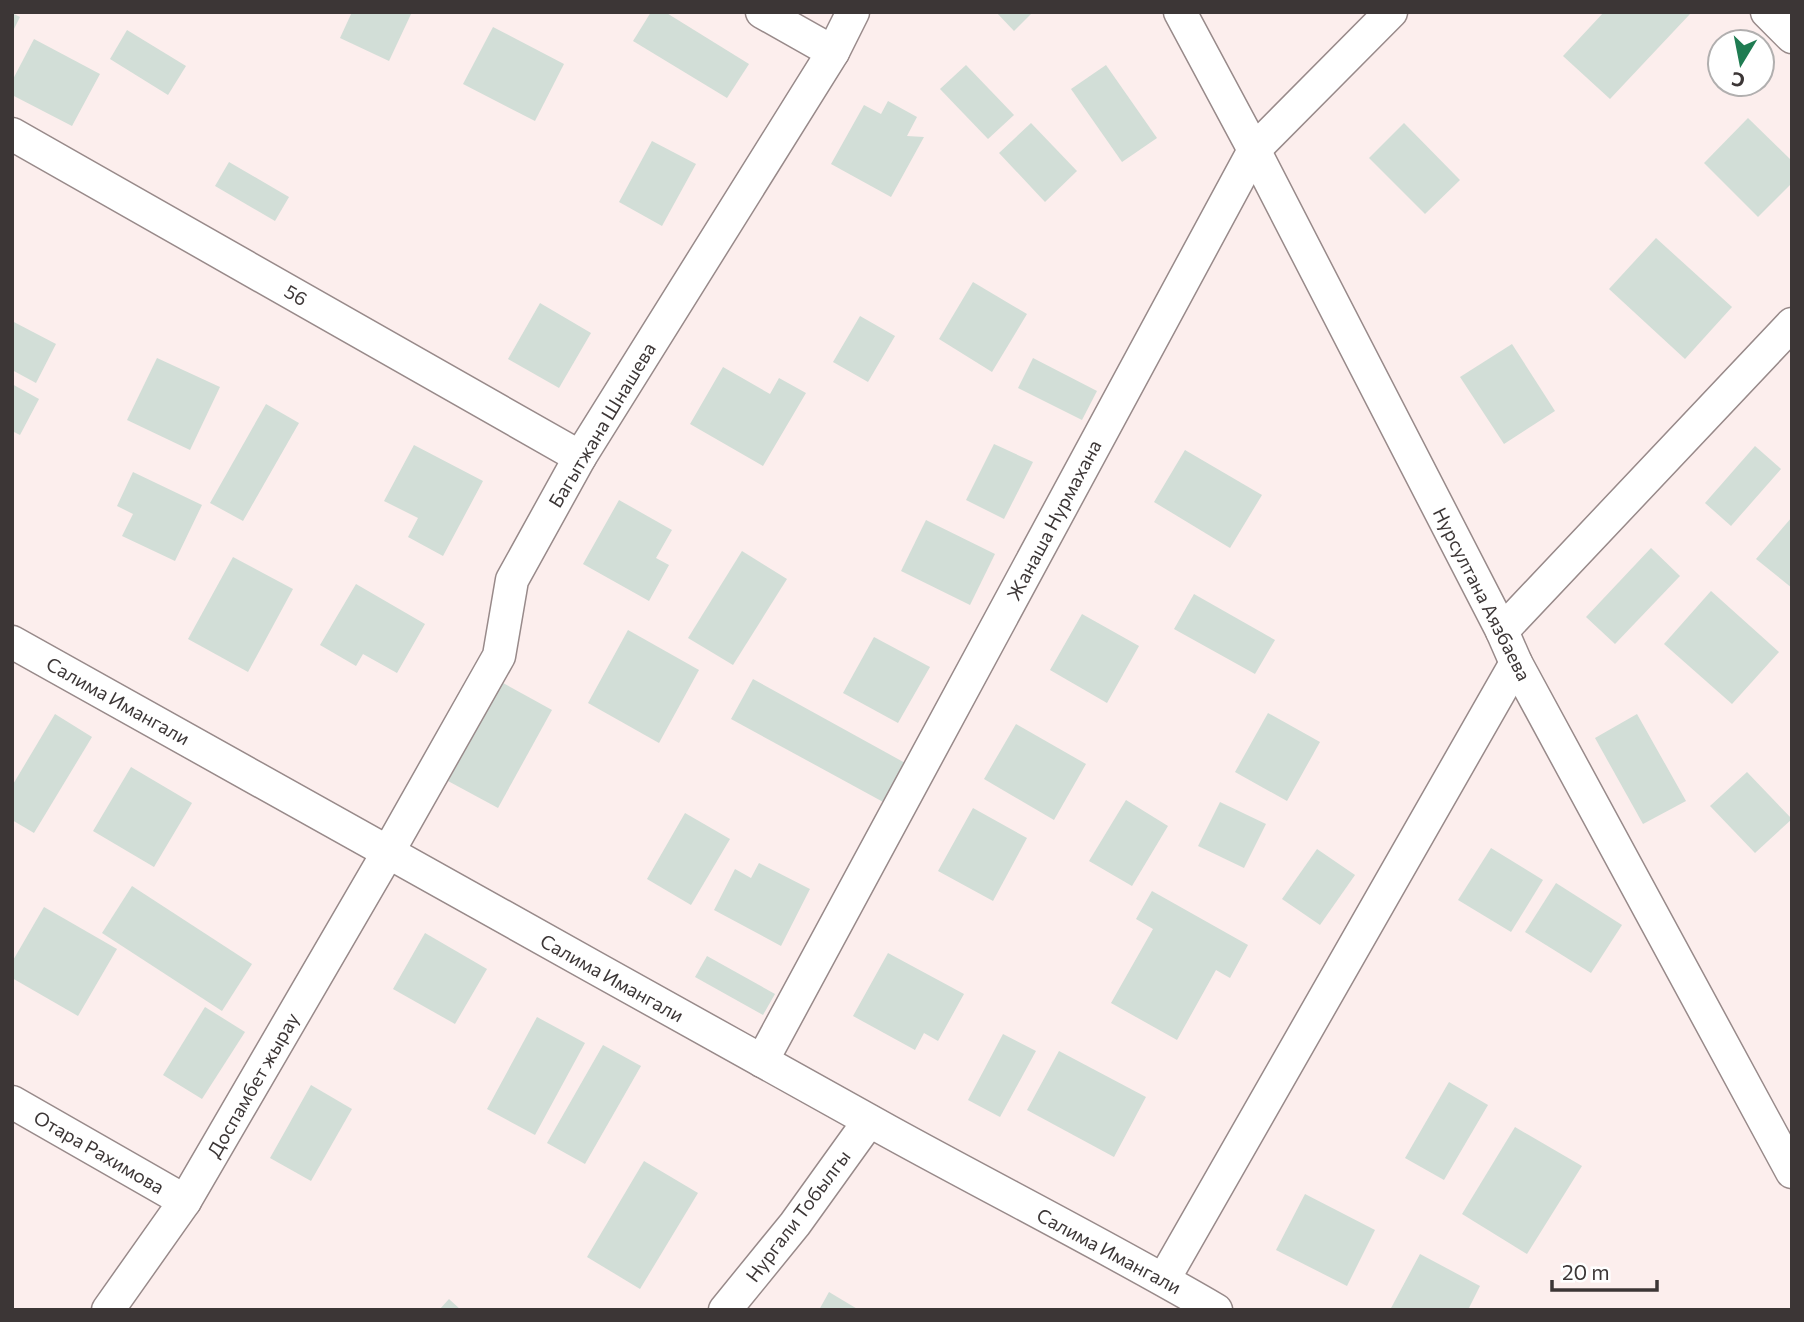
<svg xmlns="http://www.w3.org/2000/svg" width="1804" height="1322" viewBox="0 0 1804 1322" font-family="Commissioner,sans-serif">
	<rect width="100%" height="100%" fill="#fceeed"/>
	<g fill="#d2ded7">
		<path d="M352,12H412L389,61L340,38Z"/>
		<path d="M651,12H665L749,64L727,98L633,41Z"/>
		<path d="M996,12H1033L1014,31Z"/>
		<path d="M1604,12L1690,14L1610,99L1563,56Z"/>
		<path d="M12,13L20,17L12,33Z"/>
		<path d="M493,27L564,64L535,121L463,84Z"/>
		<path d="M127,30L186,66L168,95L110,59Z"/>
		<path d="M34,39L100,74L72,126L12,95V81Z"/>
		<path d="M966,65L1014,115L988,139L940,89Z"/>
		<path d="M1106,65L1157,138L1122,162L1071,89Z"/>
		<path d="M888,101L917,117L907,136L924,137L891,197L831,164L864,105L881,114Z"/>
		<path d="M1748,118L1792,161V183L1758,217L1704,163Z"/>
		<path d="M1031,123L1077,171L1045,202L999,153Z"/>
		<path d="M1404,123L1460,180L1425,214L1369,158Z"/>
		<path d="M652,141L696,164L662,226L619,202Z"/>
		<path d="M229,162L289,197L275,221L215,186Z"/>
		<path d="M1656,238L1732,307L1685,359L1609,289Z"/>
		<path d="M973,282L1027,314L992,372L939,339Z"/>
		<path d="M540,303L591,333L559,388L508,359Z"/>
		<path d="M860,316L895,336L868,382L833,362Z"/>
		<path d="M12,321L56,344L36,383L12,370Z"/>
		<path d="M1512,344L1555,411L1504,444L1460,377Z"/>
		<path d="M157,358L220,387L190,450L127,420Z"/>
		<path d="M1033,358L1097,391L1082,420L1018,388Z"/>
		<path d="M723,367L770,394L779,378L806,393L763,466L690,424Z"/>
		<path d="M12,384L39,399L20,435L12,431Z"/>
		<path d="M266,404L299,423L243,521L210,503Z"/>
		<path d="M994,444L1033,462L1004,519L966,500Z"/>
		<path d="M414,445L483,481L443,556L408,537L418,518L384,501Z"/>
		<path d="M1755,446L1781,469L1731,526L1705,503Z"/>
		<path d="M1185,450L1262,495L1230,548L1154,502Z"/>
		<path d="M133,472L202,505L175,561L122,536L133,514L117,506Z"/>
		<path d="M619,500L672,530L656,558L669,565L649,601L583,564Z"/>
		<path d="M1792,517V588L1756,559Z"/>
		<path d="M926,520L995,554L970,605L901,571Z"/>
		<path d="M1651,548L1680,576L1615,644L1586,617Z"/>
		<path d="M742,551L787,579L733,665L688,638Z"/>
		<path d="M233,557L293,589L248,672L188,639Z"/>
		<path d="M356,584L425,624L397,673L363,654L356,666L320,645Z"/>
		<path d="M1711,591L1779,652L1732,704L1664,644Z"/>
		<path d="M1194,594L1275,640L1255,674L1174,629Z"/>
		<path d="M1082,614L1139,646L1107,703L1050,670Z"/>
		<path d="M628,630L699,670L659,743L588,703Z"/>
		<path d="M874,637L930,667L898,723L843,693Z"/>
		<path d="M753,679L907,764L885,803L731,719Z"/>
		<path d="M503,683L552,710L498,808L448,781Z"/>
		<path d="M1268,713L1320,742L1287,801L1235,772Z"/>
		<path d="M55,714L92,737L34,833L12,820V786Z"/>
		<path d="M1637,714L1686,801L1643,824L1595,738Z"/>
		<path d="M1016,724L1086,764L1054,820L984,779Z"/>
		<path d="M131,767L192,803L154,867L93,831Z"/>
		<path d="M1747,772L1792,819L1755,853L1710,806Z"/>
		<path d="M1126,800L1168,826L1132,886L1089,861Z"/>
		<path d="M1220,802L1266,824L1244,868L1198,846Z"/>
		<path d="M973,808L1027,838L993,901L938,871Z"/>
		<path d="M685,813L730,839L691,905L647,879Z"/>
		<path d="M1491,848L1543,880L1511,932L1458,900Z"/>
		<path d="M1317,849L1355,875L1320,925L1282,899Z"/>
		<path d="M759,863L810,889L781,946L714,910L735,869L751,878Z"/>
		<path d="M1556,883L1622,925L1591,973L1525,932Z"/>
		<path d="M132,886L252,964L222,1011L102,933Z"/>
		<path d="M1152,891L1248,945L1230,978L1216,970L1177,1040L1111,1003L1153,929L1136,919Z"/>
		<path d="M44,907L117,949L78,1016L12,978V962Z"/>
		<path d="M425,933L487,969L455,1024L393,989Z"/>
		<path d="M888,953L964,994L938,1041L924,1033L915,1050L853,1016Z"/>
		<path d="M707,956L775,994L763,1015L695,977Z"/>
		<path d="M205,1007L245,1032L202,1099L163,1075Z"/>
		<path d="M537,1017L585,1043L535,1135L487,1109Z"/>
		<path d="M1003,1034L1036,1051L1000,1117L968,1100Z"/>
		<path d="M603,1045L641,1066L585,1164L547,1143Z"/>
		<path d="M1059,1051L1146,1097L1114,1157L1027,1110Z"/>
		<path d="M1449,1082L1488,1105L1444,1180L1405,1158Z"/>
		<path d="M311,1085L352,1109L311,1181L270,1158Z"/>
		<path d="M1515,1127L1582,1166L1527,1254L1462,1214Z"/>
		<path d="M644,1161L698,1193L640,1289L587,1257Z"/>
		<path d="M1305,1194L1375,1230L1347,1286L1276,1250Z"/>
		<path d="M1420,1254L1480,1286L1468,1310H1390Z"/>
		<path d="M829,1292L859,1310H819Z"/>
		<path d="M449,1299L461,1310H439Z"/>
	</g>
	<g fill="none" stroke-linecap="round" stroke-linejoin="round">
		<defs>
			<g id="minor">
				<path d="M762,12L833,52"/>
				<path d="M1180,12L1254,150L1502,631L1516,663L1792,1172"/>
				<path d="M1767,12L1792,37"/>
				<path d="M12,134L580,457"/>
				<path d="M1502,631L1792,324"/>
				<path d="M12,642C303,806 596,968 888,1131C997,1191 1108,1247 1216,1310"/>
				<path d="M762,1061L1254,150L1391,12"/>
				<path d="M12,1102L185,1201"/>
				<path d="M1164,1279L1516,663"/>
				<path d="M108,1310L185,1201L387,854L499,656L512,580L580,457L833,52L853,12"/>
				<path d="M725,1310L795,1224L869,1121"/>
			</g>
		</defs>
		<use href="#minor" stroke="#988a8a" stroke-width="35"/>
		<use href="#minor" stroke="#fff" stroke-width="32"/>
	</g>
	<g text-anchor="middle" stroke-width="7" stroke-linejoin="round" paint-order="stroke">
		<g font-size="19" fill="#3c3636" stroke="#fff">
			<text transform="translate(296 295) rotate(30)" y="7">56</text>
			<text transform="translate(602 425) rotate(-59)" y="7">Багытжана Шнашева</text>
			<text transform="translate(1054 520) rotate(-62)" y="7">Жанаша Нурмахана</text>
			<text transform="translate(1482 594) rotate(63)" y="7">Нурсултана Аязбаева</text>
			<text transform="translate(118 701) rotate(29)" y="7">Салима Имангали</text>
			<text transform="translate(612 978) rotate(29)" y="7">Салима Имангали</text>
			<text transform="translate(253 1085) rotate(-60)" y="7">Доспамбет жырау</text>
			<text transform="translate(99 1152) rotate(30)" y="7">Отара Рахимова</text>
			<text transform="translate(798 1216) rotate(-53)" y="7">Нургали Тобылгы</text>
			<text transform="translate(1109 1251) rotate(28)" y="7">Салима Имангали</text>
		</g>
	</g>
	<rect width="1804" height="1322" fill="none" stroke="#3c3636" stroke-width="28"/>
	<g transform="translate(1741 63) rotate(190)"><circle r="33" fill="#ffffff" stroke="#b1afaf" stroke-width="2"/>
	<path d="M0-5L12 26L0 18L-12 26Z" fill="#1f7c52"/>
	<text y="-10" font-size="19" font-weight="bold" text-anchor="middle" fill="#3c3636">С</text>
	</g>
	<path d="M1552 1280v10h105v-10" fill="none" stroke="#3c3636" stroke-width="3.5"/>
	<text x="1562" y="1280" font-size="21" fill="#3c3636" stroke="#ffffff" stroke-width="5" paint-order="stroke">20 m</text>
</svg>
